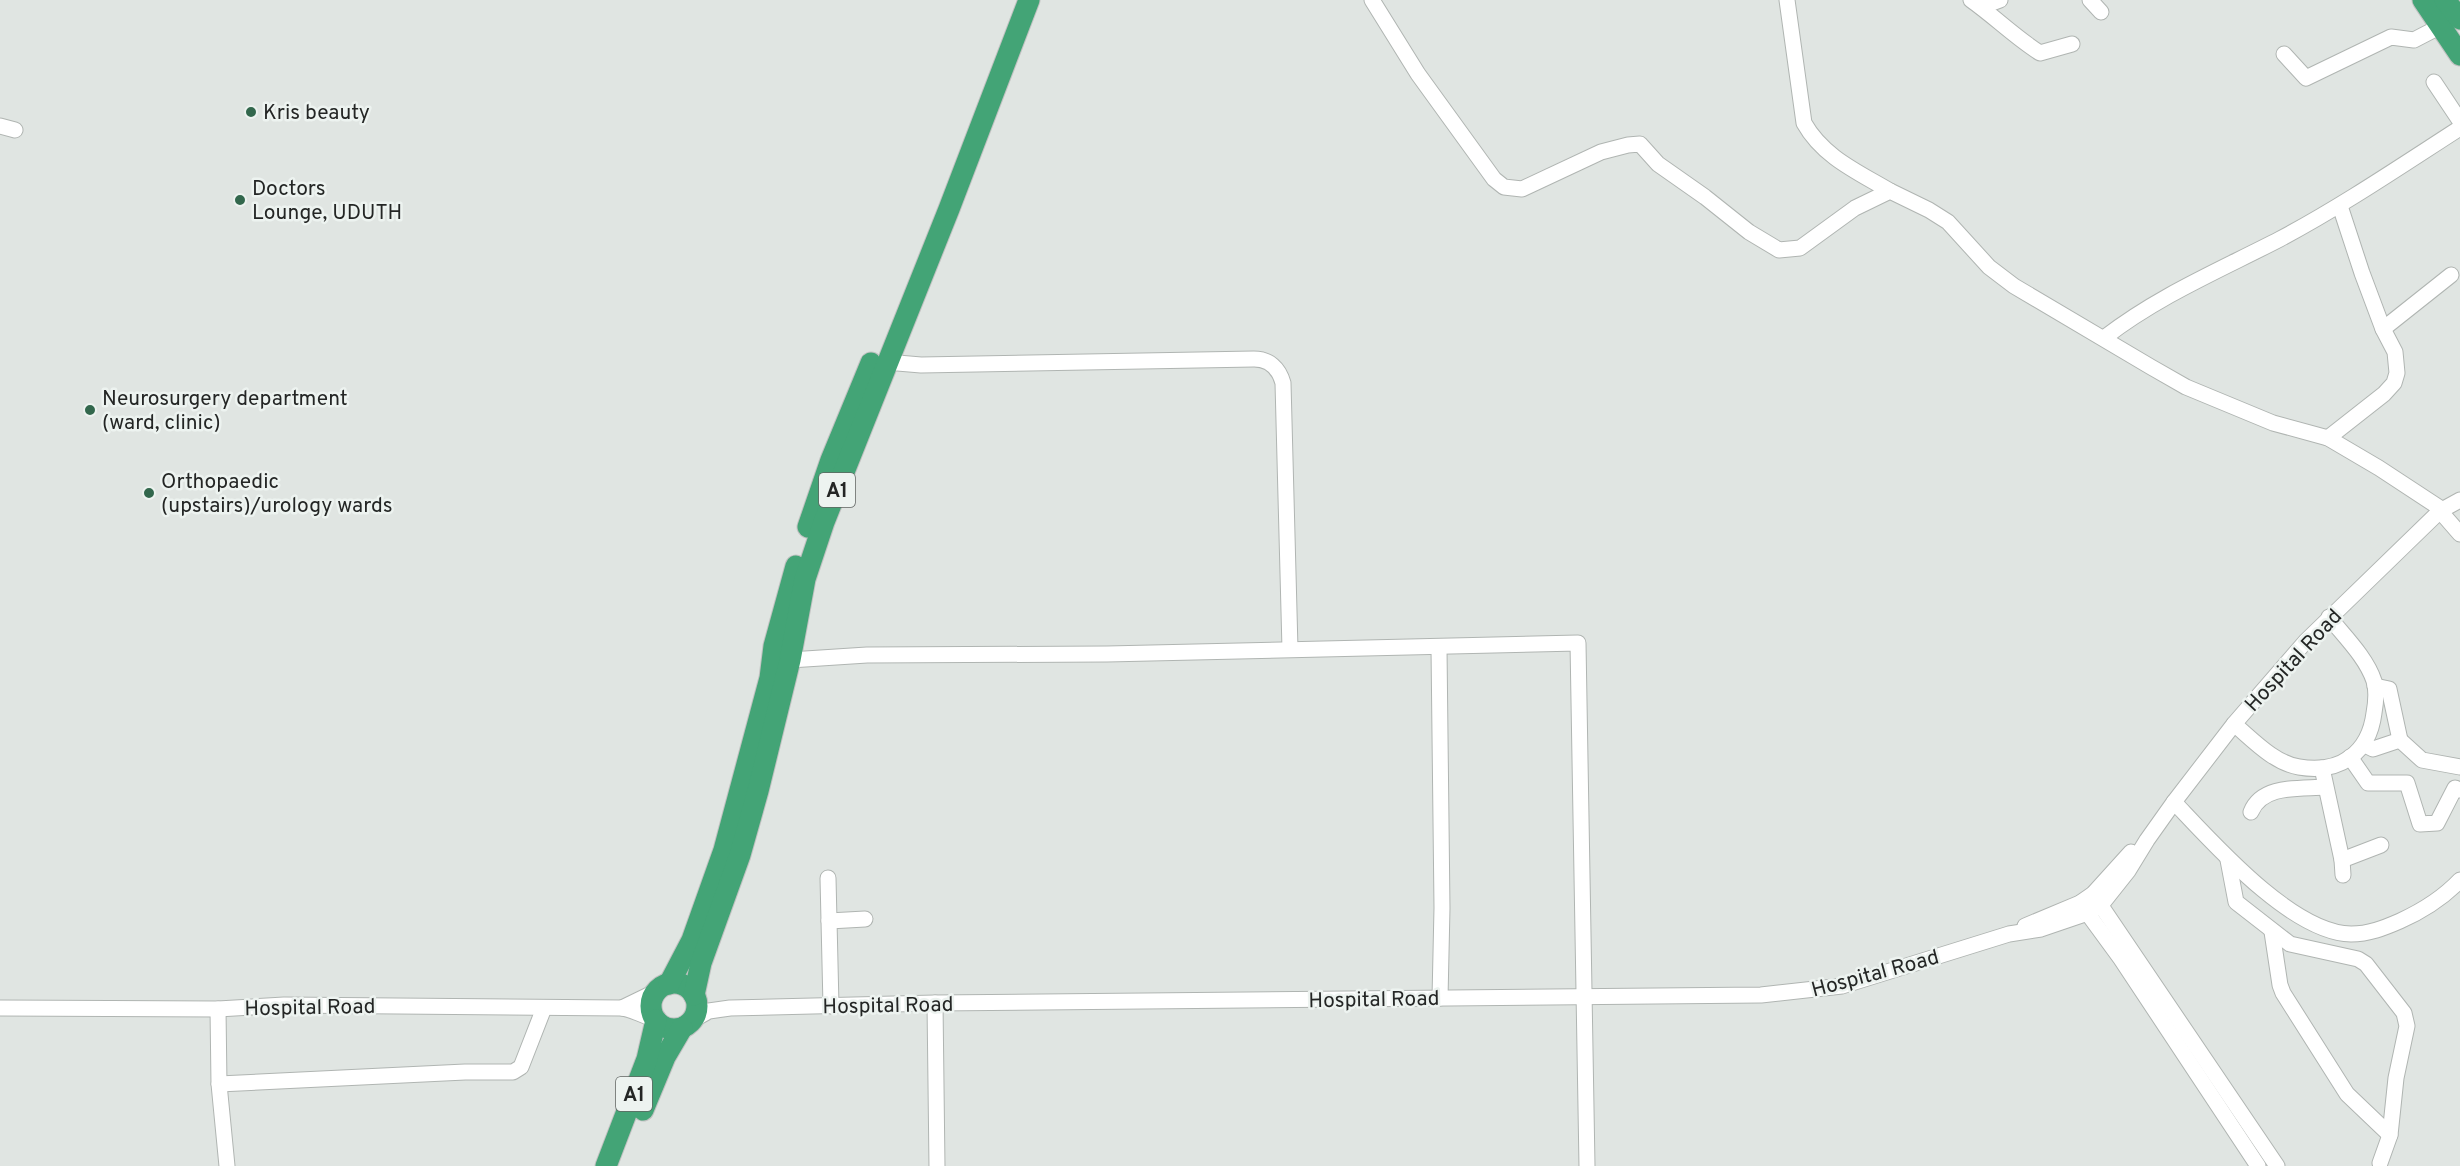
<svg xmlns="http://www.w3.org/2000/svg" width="2460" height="1166" viewBox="0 0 2460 1166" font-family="Overpass,sans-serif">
	<rect width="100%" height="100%" fill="#e0e5e2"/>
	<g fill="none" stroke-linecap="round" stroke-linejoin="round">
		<defs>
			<g id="minor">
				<path d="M1372,0L1418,74L1494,179L1504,187L1522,189L1601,152L1628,145L1640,144L1658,164L1705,197L1749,232L1779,250L1800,248L1855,208L1890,191L1929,210L1948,222L1989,267L2014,286L2151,367L2186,387L2273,423L2328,438L2379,468L2443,510"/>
				<path d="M1787,0L1804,123C1823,157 1858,172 1890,191"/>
				<path d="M1971,0C1995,17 2016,38 2040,53L2072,44"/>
				<path d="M2090,0L2101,12"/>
				<path d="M1981,7L2000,0"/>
				<path d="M2284,54L2306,78L2391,37L2414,40L2439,27"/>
				<path d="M2434,82L2460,121"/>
				<path d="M0,126L15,130"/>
				<path d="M2383,329L2451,275"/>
				<path d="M2104,338C2158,296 2220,270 2280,239C2342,206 2401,166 2460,128"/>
				<path d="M886,362L921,365L1254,359C1269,359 1279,368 1283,383L1290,649"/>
				<path d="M2328,438L2384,394L2394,383L2397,373L2395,352L2383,329L2362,273L2340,206"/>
				<path d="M2440,511L2460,534"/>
				<path d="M1439,648L1442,908L1440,998"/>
				<path d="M790,660L867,655L1107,654L1578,643L1587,1166"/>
				<path d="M2234,724C2253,740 2274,763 2299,767C2340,774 2369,753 2374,713C2376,702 2377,691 2374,681C2366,657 2344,636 2329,617"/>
				<path d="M2400,740L2422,760L2460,767"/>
				<path d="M2365,745L2373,749L2400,740L2389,689L2375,686"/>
				<path d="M2350,757L2368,783H2407L2420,824L2437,823L2455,788L2460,790"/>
				<path d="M2322,768L2342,860L2343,875"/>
				<path d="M2174,802C2213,843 2292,933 2351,934C2369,934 2384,928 2400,921C2422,911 2443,898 2460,880"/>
				<path d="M2251,812C2262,784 2301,789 2325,787"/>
				<path d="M2228,860L2236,902L2290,944L2358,959L2366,964L2404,1013L2407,1026L2396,1078L2390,1135L2380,1163"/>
				<path d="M2342,860L2381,845"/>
				<path d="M828,878L831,1006"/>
				<path d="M2093,894L2277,1166"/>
				<path d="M2080,903L2121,959L2258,1166"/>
				<path d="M829,921L865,919"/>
				<path d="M2025,926L2080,903L2093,894L2131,852"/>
				<path d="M2272,932L2280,985L2283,993L2347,1094L2390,1135"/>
				<path d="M935,1003L937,1166"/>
				<path d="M0,1008L218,1009L284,1005L621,1008C634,1009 643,1017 656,1019"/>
				<path d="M622,1008L657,991"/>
				<path d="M218,1009L219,1084L227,1166"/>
				<path d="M691,1021L709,1011L730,1008L935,1003L1761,995L1842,986L2009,934L2041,929L2088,913L2101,905L2128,871L2147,840L2174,802L2234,724L2306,641L2440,511L2460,500"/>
				<path d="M219,1084L465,1072H513L521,1067L544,1008"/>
			</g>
			<g id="highway">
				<path d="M2423,0L2460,55"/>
				<path d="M2445,0L2460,19"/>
				<path d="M808,527L831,460L871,363"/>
				<circle cx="674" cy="1006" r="23"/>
				<path d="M669,984L692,940L724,850L770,678L774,646L796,566"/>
				<path d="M694,995L701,963L740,855L758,791L790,660L805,579L824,522L949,209L1029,0"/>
				<path d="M643,1110L665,1057L682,1028"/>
				<path d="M606,1166L647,1059L656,1020"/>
			</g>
		</defs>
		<use href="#minor" stroke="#b0b5b2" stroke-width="17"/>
		<use href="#highway" stroke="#c2c2c2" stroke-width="23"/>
		<use href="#minor" stroke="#fff" stroke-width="15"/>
		<use href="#highway" stroke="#43a476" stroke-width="21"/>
	</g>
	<g fill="#32674c" stroke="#edf3f0" stroke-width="2">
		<circle cx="251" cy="112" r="6"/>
		<circle cx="240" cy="200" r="6"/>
		<circle cx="90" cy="410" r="6"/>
		<circle cx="149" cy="493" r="6"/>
	</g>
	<g text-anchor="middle" stroke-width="5" stroke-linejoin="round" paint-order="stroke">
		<g fill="#edf3f0" stroke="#606462" stroke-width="1.5">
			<rect x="819" y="473" width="36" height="34" rx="4.5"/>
			<rect x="616" y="1077" width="36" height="34" rx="4.5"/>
		</g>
		<g font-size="20" font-weight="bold" fill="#242625">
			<text x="837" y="497">A1</text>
			<text x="634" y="1101">A1</text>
		</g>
		<g font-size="21" fill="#242625" stroke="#edf3f0" text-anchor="start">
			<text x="263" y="119">Kris beauty</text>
			<text x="252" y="195">Doctors<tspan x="252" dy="24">Lounge, UDUTH</tspan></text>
			<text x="102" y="405">Neurosurgery department<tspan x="102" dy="24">(ward, clinic)</tspan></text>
			<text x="161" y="488">Orthopaedic<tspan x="161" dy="24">(upstairs)/urology wards</tspan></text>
		</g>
		<g font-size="21" fill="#242625" stroke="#edf3f0">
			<text transform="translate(2293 660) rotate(-47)" y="7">Hospital Road</text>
			<text transform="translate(1875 973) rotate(-15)" y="7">Hospital Road</text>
			<text transform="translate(1374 999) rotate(-1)" y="7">Hospital Road</text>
			<text transform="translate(888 1005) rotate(-1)" y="7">Hospital Road</text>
			<text transform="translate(310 1007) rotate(-1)" y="7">Hospital Road</text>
		</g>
	</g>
</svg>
